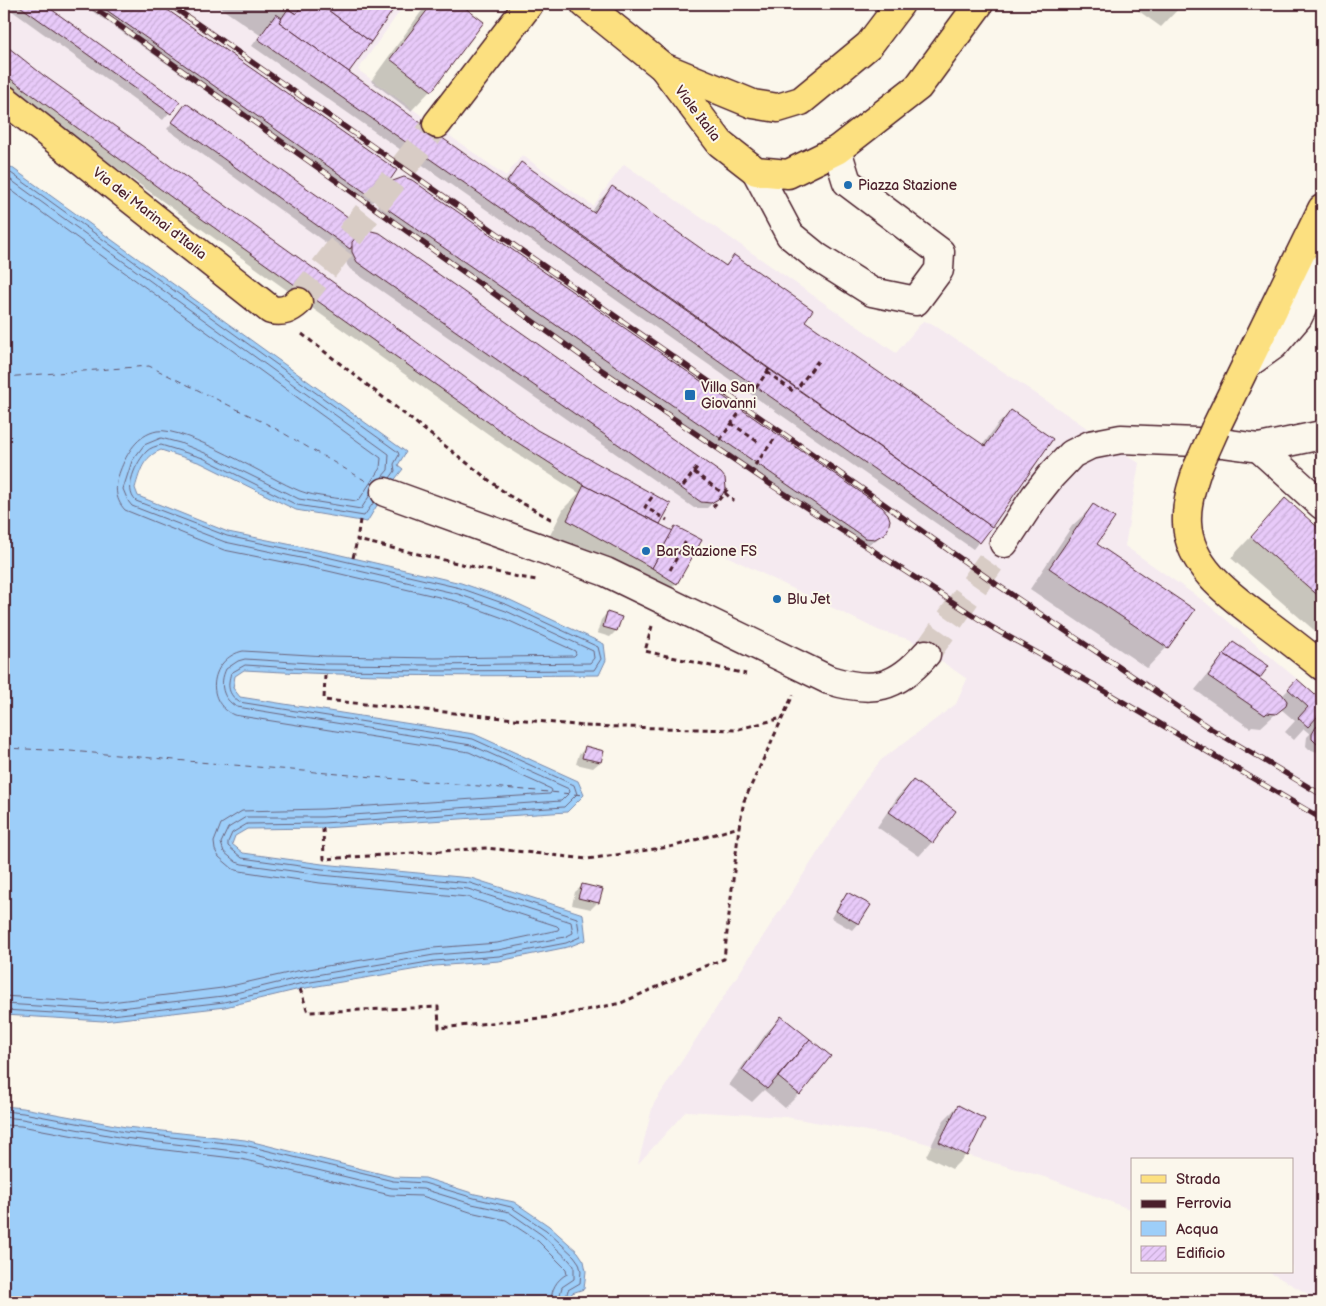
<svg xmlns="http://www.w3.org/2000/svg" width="1326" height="1306" viewBox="0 0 1326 1306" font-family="'Balsamiq Sans',sans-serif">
	<defs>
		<pattern id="building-hatch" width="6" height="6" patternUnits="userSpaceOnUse" patternTransform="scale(1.25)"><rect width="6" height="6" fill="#e8caf9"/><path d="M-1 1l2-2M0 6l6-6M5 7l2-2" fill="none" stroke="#c8add6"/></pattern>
	</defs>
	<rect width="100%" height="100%" fill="#fbf7ec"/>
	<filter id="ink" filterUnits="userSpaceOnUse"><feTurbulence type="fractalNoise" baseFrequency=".02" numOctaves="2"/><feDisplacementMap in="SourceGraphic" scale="10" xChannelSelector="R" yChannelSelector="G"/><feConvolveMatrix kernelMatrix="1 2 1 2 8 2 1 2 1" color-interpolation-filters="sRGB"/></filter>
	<g filter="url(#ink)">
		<path fill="#f5eaf0" d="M4,4H405L358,70L506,176L522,155L593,206L624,164L896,353L923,321L931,323L1139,463L1125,546L1205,602L1297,679L1322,702V1302L1269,1272H1292V1160H1132V1210L1048,1178L907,1138L786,1117L686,1111L638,1164L653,1105L865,780L881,760L956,704L967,679L911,640L880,631L708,547L676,526L673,531L584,485L512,439L178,202L4,74Z"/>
		<g fill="#9dcef9" stroke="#7c88a7">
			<path d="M4,162L406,452L398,465L403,469L385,492L367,522L296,510L201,463L161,450C143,457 140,471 135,488L138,496L228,532L332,553L461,583L510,600L604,644L606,660L599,675C480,676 362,677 244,670L235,676L233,688L240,697L474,734L578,781L584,795L567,812L323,828L247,829L235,836L232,844L243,853L322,864L471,878L583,914L586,940L568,947L499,961L435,966L300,989L225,1007L103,1021L4,1015Z"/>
			<path d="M4,1106L23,1108L126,1127L245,1140L394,1177L425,1178L475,1194L514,1202L549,1226L578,1252L584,1261L586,1271L584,1289L572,1293L570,1302H4Z"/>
		</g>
		<g fill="#0003">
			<path d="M4,4H42L178,102L163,120L4,5Z"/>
			<path d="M82,4H157L396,171L385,186L399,179L883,533L876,540L867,545L858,544L382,216L379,212L377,202L379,194L369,206Z"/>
			<path d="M215,4H318L322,7L325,4H396L348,71L504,183L521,164L591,213L599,201L612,188L724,266L734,257L803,321L982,446L997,425L1011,411L991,526L973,549L252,46L260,35Z"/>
			<path d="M430,4H458L482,22L431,90L411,111L371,81L421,12Z"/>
			<path d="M1129,4H1183L1161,27Z"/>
			<path d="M4,45L43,76L536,431L669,505L659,525L676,583L670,590L645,574L631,588L547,541L564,508L579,493L505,446L172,208L4,86Z"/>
			<path d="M180,112L360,234L371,231L380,234L723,493L707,508H694L350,269L347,265L345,253L343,255L167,129Z"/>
			<path d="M1285,500L1322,532V637L1231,558Z"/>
			<path d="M1093,506L1095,544L1167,647L1147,668L1030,589L1072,526Z"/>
			<path d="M607,613L616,631L610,637L597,633L601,620Z"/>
			<path d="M1233,643L1267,666L1258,679L1282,696L1297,681L1322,703V748L1317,752L1309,749L1306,746L1307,737L1310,734L1304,729L1294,740L1285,732L1295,721L1281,709L1261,727L1252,726L1250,728L1195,690Z"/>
			<path d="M586,748L602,752L600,762L593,768L576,764L579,754Z"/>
			<path d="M913,781L932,842L919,856L877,827L899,795Z"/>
			<path d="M582,886L598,902L591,909L572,905L575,892Z"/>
			<path d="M848,893L858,923L852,930L831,918L841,900Z"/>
			<path d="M781,1018L829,1056L799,1094L785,1108L764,1090L752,1102L729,1085L767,1032Z"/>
			<path d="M958,1106L966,1155L952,1169L926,1156L944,1120Z"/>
		</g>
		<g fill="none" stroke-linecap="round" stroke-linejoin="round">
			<g stroke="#6b657d" stroke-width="1">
				<path d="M4,168L398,452L399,455L394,464L395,471L390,478"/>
				<path d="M4,175L389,454L388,470L382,477"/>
				<path d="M4,185L381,458L380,468L359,500L356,501C340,498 315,497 300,491C270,479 185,426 157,431C137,435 127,453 120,471C115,485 114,498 125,510L224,550L328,571L456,601L503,618L575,651L576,654L574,656L434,658L326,656L243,651C211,658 203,701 234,715L469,752L551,789L552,791L550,794L323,809L242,811L221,824L214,842L215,850L219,857L233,869L240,871L320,883L467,897L557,926L559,928L558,930L497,943L433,948L297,971L222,988L103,1003L4,996"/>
				<path d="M4,1004L103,1010L223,996L298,978L434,955L498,950L565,937L573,933L571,922L468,889L321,875L242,864L236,862L224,852L221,843L228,828L246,817H323L561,801L570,792L569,789L471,745L237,707C222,699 219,684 226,669L238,661L245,659L326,664L434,665L590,663L594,658L593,651L506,611L458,594L329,564L225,542L132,506L128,501L123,489L132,461L144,445L161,438L180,443L205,453L299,499L361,509L370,495"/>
				<path d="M4,1010L103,1016L224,1002L299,984L434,961L499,956L566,943L580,937L577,918L470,883L322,869L242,858L228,846V842L232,833L247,824L323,823L564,807L577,794L574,785L473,739L239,702C228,694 227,686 231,673L245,665L326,670L434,671L594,670L601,659L598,647L508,605L460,588L331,558L227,536L136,501C123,489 136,462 147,451C150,448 156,446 161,445L203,458L297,505L364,516L374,502"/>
				<path d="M4,1111L23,1113L125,1132L244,1145L393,1181L424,1183L474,1198L511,1207L546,1230L574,1256L579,1263L581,1271L580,1283L568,1290L565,1302"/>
				<path d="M4,1117L22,1119L124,1138L243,1152L392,1188L423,1189L472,1204L509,1212L542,1235L569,1260L574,1266V1279L562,1287L558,1302"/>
				<path d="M4,1125L21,1126L123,1145L241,1159L390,1195L422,1196L470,1212L506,1220L538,1241L566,1269L567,1274C556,1280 551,1290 551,1302"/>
			</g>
			<g stroke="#635469" stroke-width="1" stroke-dasharray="6 5" stroke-linecap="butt">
				<path d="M4,377L149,366L271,426L373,485"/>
				<path d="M4,748L70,751L584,795"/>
			</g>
		</g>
		<g fill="url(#building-hatch)" stroke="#4a1f2b">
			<path d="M17,4H44L180,102L171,114Z"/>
			<path d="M98,4H159L397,170L376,200Z"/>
			<path d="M281,4H303L296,14Z"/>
			<path d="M303,4H320L371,42L349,72L279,22L288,9L296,14Z"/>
			<path d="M326,4H397L371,42L324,7Z"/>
			<path d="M432,4H460L484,22L432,91L390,59Z"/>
			<path d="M276,14L282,18L279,22L349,72L992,527L980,543L258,39Z"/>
			<path d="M4,44L43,75L411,338L537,430L671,504L660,524L584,485L512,439L178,202L4,74Z"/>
			<path d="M186,103L365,229L350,249L172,122Z"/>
			<path d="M521,162L594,213L612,186L726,266L734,255L813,310L805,321L985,446L1011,410L1053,439L992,527L507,182Z"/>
			<path d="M404,177L412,180L882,507L888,514L890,520L888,529L884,534L875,539L865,538L389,210L384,200L385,190L390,182Z"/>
			<path d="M367,230L380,233L721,473L725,478L726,489L720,498L711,503L701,502L357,262L352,252V242L358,235Z"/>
			<path d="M584,485L673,531L652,568L567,520Z"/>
			<path d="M1285,498L1322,531V599L1251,537Z"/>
			<path d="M1093,504L1115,518L1097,544L1195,610L1168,648L1049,568Z"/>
			<path d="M675,526L702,540L677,584L652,568Z"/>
			<path d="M607,612L622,617L617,631L603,627Z"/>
			<path d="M1233,642L1269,666L1260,678L1224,654Z"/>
			<path d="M1224,654L1282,694L1287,701L1286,706L1276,714L1267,713L1265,715L1208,676Z"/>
			<path d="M1297,679L1322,701V719L1318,716L1308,727L1298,718L1308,707L1288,689Z"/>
			<path d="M1322,724V746L1316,743L1312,739V734L1316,727Z"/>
			<path d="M585,746L604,751L601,762L582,758Z"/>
			<path d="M913,780L956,811L933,843L889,812Z"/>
			<path d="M582,884L603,889L599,903L578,898Z"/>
			<path d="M847,892L871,905L859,924L836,911Z"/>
			<path d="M781,1016L810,1039L767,1089L742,1070Z"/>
			<path d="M810,1039L831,1056L800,1095L778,1077Z"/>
			<path d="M958,1105L985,1119L967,1156L939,1142Z"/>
		</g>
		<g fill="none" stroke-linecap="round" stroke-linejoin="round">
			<path stroke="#d8ccc5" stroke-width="28" stroke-dasharray="28 14" stroke-linecap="butt" d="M926,654L1004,543"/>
			<path stroke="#d8ccc5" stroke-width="28" stroke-dasharray="28 14" stroke-linecap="butt" d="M298,302L437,124"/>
			<defs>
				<g id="minor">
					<path d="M756,171L790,235L817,257L872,292L916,301L939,270L940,252L847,182L837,150"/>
					<path d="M1246,365L1274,345L1298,317L1322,268"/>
					<path d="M1259,448L1322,505"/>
					<path d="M385,492L606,572L829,680C872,693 896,689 926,654"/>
					<path d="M1004,543L1035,496L1051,476L1072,454L1090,445L1121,439L1222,443L1259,448L1322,435"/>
				</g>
				<g id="major">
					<path d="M585,4L663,67L720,143L756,171L788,174L837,150L918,87L979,4"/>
					<path d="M663,67L753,104L778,108L801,101L869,45L900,4"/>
					<path d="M4,99L271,310C283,312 289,310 298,302"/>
					<path d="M437,124L529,4"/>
					<path d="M1215,429L1322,209"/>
					<path d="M1198,467C1192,485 1186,503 1187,523C1189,568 1232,597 1265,622C1284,636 1303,651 1322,666"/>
				</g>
			</defs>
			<use href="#minor" stroke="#4a1f2b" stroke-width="31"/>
			<use href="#major" stroke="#4a1f2b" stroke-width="31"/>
			<g stroke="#4a1f2b" stroke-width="3" stroke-dasharray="5 4" stroke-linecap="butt">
				<path d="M302,334L508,495L554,521"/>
				<path d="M767,372L794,392"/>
				<path d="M799,386L818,361"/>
				<path d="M756,388L769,369"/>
				<path d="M731,423L758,442"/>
				<path d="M720,440L739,413"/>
				<path d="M755,465L775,438"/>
				<path d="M694,472L721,492"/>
				<path d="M683,486L699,465"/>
				<path d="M725,493L734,501"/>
				<path d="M652,497L645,507L667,520"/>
				<path d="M713,507L730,486"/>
				<path d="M360,520L357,540L518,577L537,580"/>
				<path d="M353,558L357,540"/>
				<path d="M670,570L687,539"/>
				<path d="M652,626L645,651L746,674"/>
				<path d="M325,675L324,700L585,726L735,730L782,718"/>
				<path d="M323,828L324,859L487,848L588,859L675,846L739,827"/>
				<path d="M300,989L308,1012L438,1007L439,1028L552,1017L621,1003L697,969L724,959L739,827L744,801L793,695"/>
			</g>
			<use href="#minor" stroke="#fbf7ec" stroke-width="28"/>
			<use href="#major" stroke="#fce080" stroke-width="28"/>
			<defs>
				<g id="rail">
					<path d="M89,4L587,360L776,488L993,628L1094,685L1322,819"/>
					<path d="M169,4L884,504L996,584L1208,727L1322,795"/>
				</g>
			</defs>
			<use href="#rail" stroke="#4a1f2b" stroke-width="5.5"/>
			<use href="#rail" stroke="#fbf7ec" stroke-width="4" stroke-dasharray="11" stroke-linecap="butt"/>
			<defs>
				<path id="major-bridge" d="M1198,467L1215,429"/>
			</defs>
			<use href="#major-bridge" stroke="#4a1f2b" stroke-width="31" stroke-linecap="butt"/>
			<use href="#major-bridge" stroke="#fce080" stroke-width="28"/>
		</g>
	</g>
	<g fill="#1f6fb2" stroke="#fbf7ec" stroke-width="2">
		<circle cx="848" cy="185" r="5"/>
		<rect x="684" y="389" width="12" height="12" rx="2.5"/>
		<circle cx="646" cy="551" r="5"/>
		<circle cx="777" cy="599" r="5"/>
	</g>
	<g text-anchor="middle" stroke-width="4" stroke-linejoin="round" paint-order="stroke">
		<g font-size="14" fill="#4a1f2b" stroke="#fbf7ec">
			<text transform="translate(698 113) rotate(53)" y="5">Viale Italia</text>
			<text transform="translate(150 213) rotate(38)" y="5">Via dei Marinai d'Italia</text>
		</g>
		<g font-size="14" fill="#4a1f2b" stroke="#fbf7ec" text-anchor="start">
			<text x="858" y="190">Piazza Stazione</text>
			<text x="701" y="392">Villa San<tspan x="701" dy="16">Giovanni</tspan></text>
			<text x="656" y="556">Bar Stazione FS</text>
			<text x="787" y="604">Blu Jet</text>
		</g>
	</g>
	<rect width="1326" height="1306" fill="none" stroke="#fbf7ec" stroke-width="20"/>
	<rect x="10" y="10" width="1306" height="1286" fill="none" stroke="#4a1f2b" stroke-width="2" filter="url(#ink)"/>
	<rect x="1131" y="1158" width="162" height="115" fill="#fbf7ec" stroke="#b4a19f"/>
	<rect x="1141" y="1175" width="25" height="8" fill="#fce080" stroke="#b4a19f"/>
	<text x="1176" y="1184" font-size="15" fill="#4a1f2b">Strada</text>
	<rect x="1141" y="1200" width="25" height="8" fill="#4a1f2b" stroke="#b4a19f"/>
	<text x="1176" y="1208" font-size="15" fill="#4a1f2b">Ferrovia</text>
	<rect x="1141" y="1221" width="25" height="15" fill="#9dcef9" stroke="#b4a19f"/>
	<text x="1176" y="1234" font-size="15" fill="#4a1f2b">Acqua</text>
	<rect x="1141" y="1246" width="25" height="15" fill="url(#building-hatch)" stroke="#b4a19f"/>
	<text x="1176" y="1258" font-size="15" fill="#4a1f2b">Edificio</text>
</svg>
